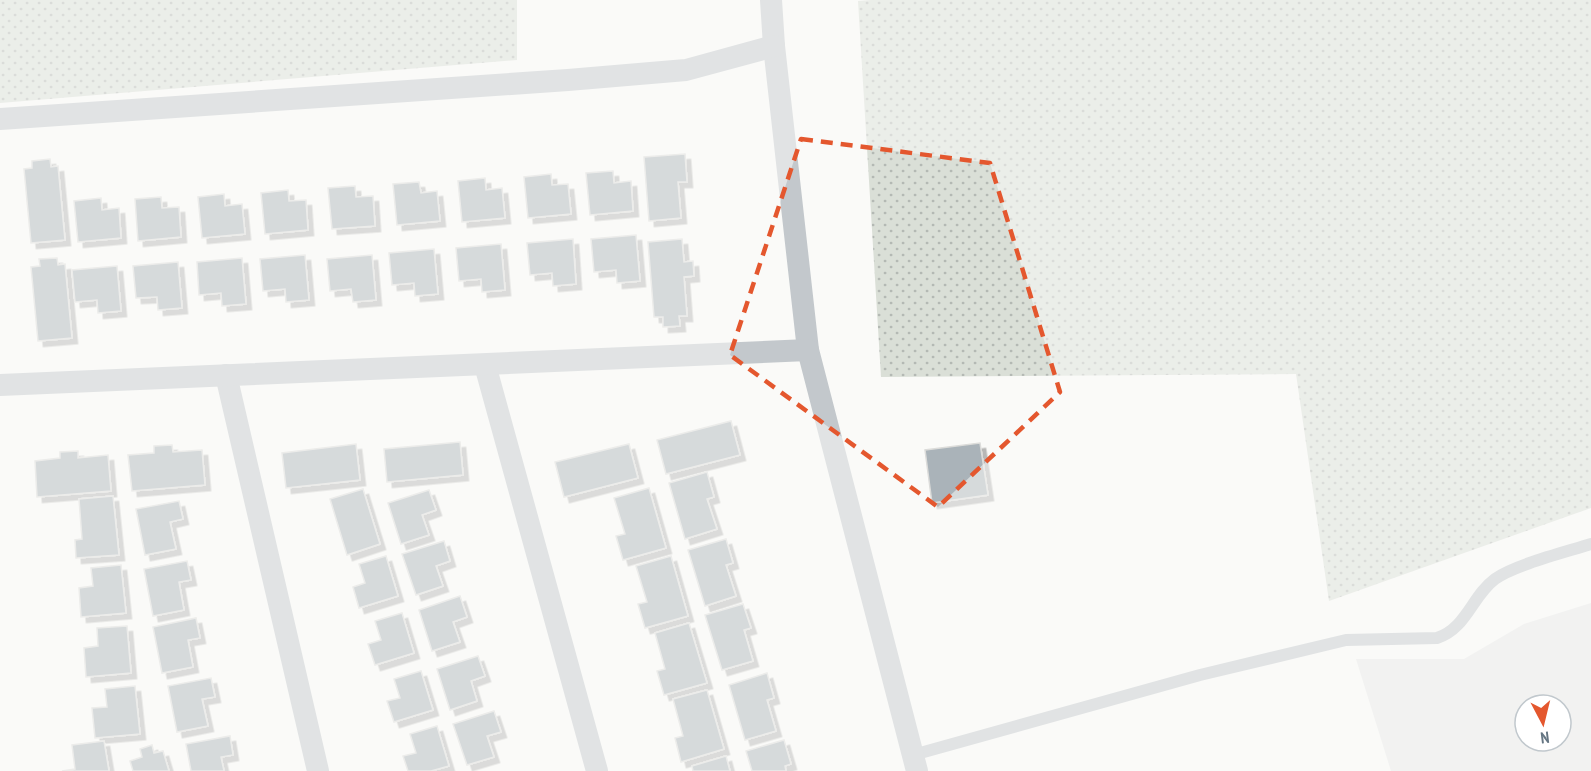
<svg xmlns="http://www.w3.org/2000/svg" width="1591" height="771" viewBox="0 0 1591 771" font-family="'PT Sans Narrow',sans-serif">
	<defs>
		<pattern id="grass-dots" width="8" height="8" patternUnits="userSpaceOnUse" patternTransform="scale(1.5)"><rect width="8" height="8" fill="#dadfd7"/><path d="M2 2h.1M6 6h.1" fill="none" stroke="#b4b9b4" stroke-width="1.8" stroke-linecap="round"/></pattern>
		<filter id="shadow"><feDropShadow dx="5.5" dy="5.5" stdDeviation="0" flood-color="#0004"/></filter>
	</defs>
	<rect width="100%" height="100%" fill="#fafaf8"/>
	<path fill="#e8e9e9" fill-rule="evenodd" d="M1591,603V771H1391L1356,659H1464L1524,624ZM1525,705H1561V741H1525Z"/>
	<g fill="url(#grass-dots)">
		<path d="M0,0H517V60L0,103Z"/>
		<path d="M871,0H1591V508L1329,601L1296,374L881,377L858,1Z"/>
	</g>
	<g fill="#aab3b9" stroke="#dcdcda" stroke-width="1.5" filter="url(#shadow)">
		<path d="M685,154L687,182H678L681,218L649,221L644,157Z"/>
		<path d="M50,159L51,167L58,166L65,240L31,243L24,169L32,168V161Z"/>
		<path d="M613,171L614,183L631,181L633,211L590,215L586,173Z"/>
		<path d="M551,174L552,185L568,184L571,214L528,218L524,177Z"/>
		<path d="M485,178L486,190L502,188L505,218L462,222L458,181Z"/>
		<path d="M419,182L421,193L437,191L440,221L397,225L393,184Z"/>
		<path d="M355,186L356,197L373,196L375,226L332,229L328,188Z"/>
		<path d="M288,190L289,201L306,200L308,230L265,234L261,193Z"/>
		<path d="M224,194L225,206L242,204L245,234L202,238L198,197Z"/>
		<path d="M161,197L162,208L179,207L181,237L138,241L135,199Z"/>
		<path d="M101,198L102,210L119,208L121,238L78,242L74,201Z"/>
		<path d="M636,235L640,281L617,283L616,270L594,272L591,239Z"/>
		<path d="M573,239L576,284L553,286L552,273L530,275L527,243Z"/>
		<path d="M682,239L684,262L693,261L694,276L684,277L687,316H679L680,326L663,327V317H654L648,242Z"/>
		<path d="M501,244L505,290L482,292L481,279L459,281L456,248Z"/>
		<path d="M434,249L438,294L415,296L414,283L392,285L389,253Z"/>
		<path d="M305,255L309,300L286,302L285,289L263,291L260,259Z"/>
		<path d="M372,255L376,300L353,302L351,289L330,291L327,259Z"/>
		<path d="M57,258L58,265L65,264L72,338L38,341L31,267L40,266L39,259Z"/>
		<path d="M242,258L246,304L222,306L221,293L199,295L197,262Z"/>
		<path d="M178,262L182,308L158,310L157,297L136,298L133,266Z"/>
		<path d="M117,266L121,311L98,313L97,300L75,302L72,270Z"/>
		<path d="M731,421L740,455L666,474L657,440Z"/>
		<path d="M460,442L463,475L387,482L384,449Z"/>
		<path d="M980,443L988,495L932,503L925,450Z"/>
		<path d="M356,444L360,480L286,488L282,453Z"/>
		<path d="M629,444L638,478L564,497L555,462Z"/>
		<path d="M172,445L173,452L202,450L205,485L132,491L128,455L154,453V446Z"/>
		<path d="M78,451V458L108,455L111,491L37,497L35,461L60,458V452Z"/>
		<path d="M707,472L714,497L707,499L717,529L685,539L669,483Z"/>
		<path d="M649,488L666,548L623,560L616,536L625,534L614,498Z"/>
		<path d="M363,489L380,544L347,555L330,499Z"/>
		<path d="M429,490L436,510L422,515L429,535L401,544L388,503Z"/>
		<path d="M113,496L119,555L76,558L75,540L82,539L79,499Z"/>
		<path d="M179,501L183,519L170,522L176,549L145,555L136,509Z"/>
		<path d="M726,539L733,563L726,565L736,596L705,606L688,550Z"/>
		<path d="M444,541L450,561L436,566L443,586L416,595L402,554Z"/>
		<path d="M386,556L398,596L359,608L353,587L365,583L359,564Z"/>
		<path d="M671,556L688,616L645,628L638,604L647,602L636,566Z"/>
		<path d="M187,561L191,580L179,582L184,610L153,616L144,569Z"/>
		<path d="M121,565L126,613L81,617L79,588L93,586L91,568Z"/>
		<path d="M460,596L467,617L453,622L460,642L432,651L419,610Z"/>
		<path d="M743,604L751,628L744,630L753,661L722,670L705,615Z"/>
		<path d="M402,613L414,653L375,665L368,644L381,640L375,621Z"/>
		<path d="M196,618L200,638L188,640L193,667L162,673L153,627Z"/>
		<path d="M689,623L707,683L664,695L657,671L665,669L655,633Z"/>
		<path d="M127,626L131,673L86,677L84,648L98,646L97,628Z"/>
		<path d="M478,656L485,676L471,681L477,701L450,710L437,669Z"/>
		<path d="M421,671L433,710L394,722L387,701L400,698L394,679Z"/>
		<path d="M767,673L774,698L767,700L776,731L745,740L729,685Z"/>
		<path d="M211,678L215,697L202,699L208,726L177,732L168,686Z"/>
		<path d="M135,686L140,734L95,738L92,708L107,707L105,689Z"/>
		<path d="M707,690L724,749L681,762L675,738L683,736L673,699Z"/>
		<path d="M494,711L501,732L487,736L494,757L467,765L453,724Z"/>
		<path d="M437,726L449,766L431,771H408L403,756L416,753L410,734Z"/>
		<path d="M230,736L233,755L221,757L224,771H191L186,744Z"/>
		<path d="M784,740L791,764L785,766L786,771H752L746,751Z"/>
		<path d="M104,741L109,771H62L75,769L72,745Z"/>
		<path d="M152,745L154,753L163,751L169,771H133L130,761L142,757L140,749Z"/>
		<path d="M726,756L730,771H693L692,766Z"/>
	</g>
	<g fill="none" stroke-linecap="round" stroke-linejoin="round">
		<path stroke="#c3c8cc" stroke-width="12" d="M913,755L1200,675L1346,640L1437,638C1466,629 1472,596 1495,579C1514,565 1566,552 1591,544"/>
		<g stroke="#c3c8cc" stroke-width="22">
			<path d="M771,0L774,46L808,350L917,771"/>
			<path d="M0,119L568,80L686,70L774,46"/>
			<path d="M485,365L597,771"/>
			<path d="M226,375L318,771"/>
			<path d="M0,385L808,350"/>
		</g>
	</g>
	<path d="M0 0H1591V771H0ZM801,139L990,163L1060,392L938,507L730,355Z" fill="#fafaf8" fill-opacity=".55" fill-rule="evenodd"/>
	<path fill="none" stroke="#e4572e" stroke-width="4.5" stroke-dasharray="12 8" stroke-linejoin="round" d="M801,139L990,163L1060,392L938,507L730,355Z"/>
	<g transform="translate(1543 723) rotate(173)"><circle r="28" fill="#ffffff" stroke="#c1c8cd" stroke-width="1.5"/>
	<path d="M0-4.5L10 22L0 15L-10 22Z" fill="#e4572e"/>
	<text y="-9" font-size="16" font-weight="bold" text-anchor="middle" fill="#657683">N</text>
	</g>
</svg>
